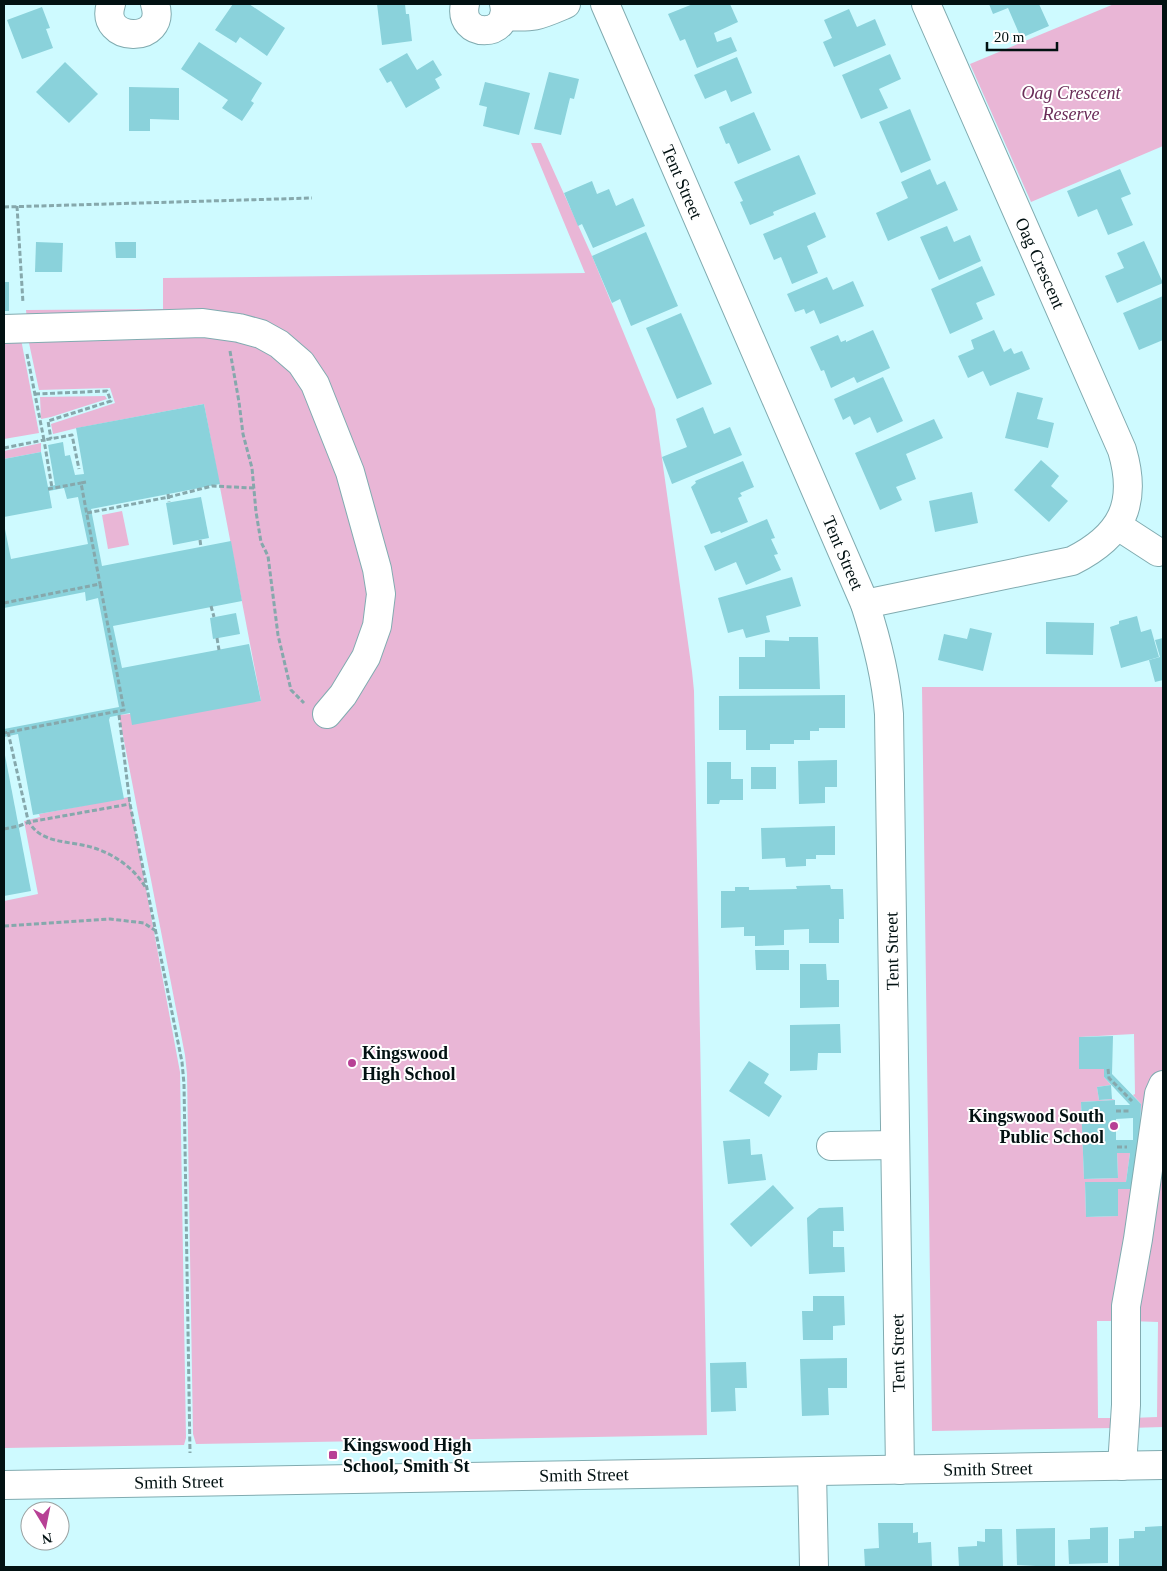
<svg xmlns="http://www.w3.org/2000/svg" width="1167" height="1571" viewBox="0 0 1167 1571" font-family="Georgia,serif">
	<rect width="100%" height="100%" fill="#cefaff"/>
	<g fill="#e9b6d6">
		<path d="M1114,4H1163V146L1031,202L970,64Z"/>
		<path d="M531,143H541L592,256L655,409L692,671L694,691L707,1435L196,1444L193,1434L187,1074L185,1055L119,715L261,701L204,404L77,428L53,434L51,424L115,403L110,388L39,390L29,343L26,310L163,309V278L585,273Z"/>
		<path d="M4,334H20L39,433L4,439Z"/>
		<path d="M105,396L107,399L51,417L41,419L40,397Z"/>
		<path d="M41,443V452L4,459V451Z"/>
		<path d="M122,511L129,545L108,549L102,515Z"/>
		<path d="M922,687H1163V1076L1140,1133L1141,1104L1133,1095L1135,1094L1134,1034L1079,1037V1069H1104V1077L1111,1085L1097,1087L1099,1100L1112,1099L1115,1100L1081,1102L1084,1179L1118,1178L1117,1153H1130L1126,1182H1085L1086,1217L1118,1216V1189H1132L1118,1321H1097L1098,1418H1116L1115,1428L932,1431Z"/>
		<path d="M129,797L180,1072L186,1438L184,1445L4,1448V901L38,894L24,821L40,817L39,814Z"/>
		<path d="M1163,1151V1427L1129,1428L1131,1418L1157,1417L1158,1322L1130,1321Z"/>
	</g>
	<g fill="#8ad2db" fill-rule="evenodd">
		<path d="M233,4H249L285,28L267,56L240,37L236,43L215,30Z"/>
		<path d="M377,4H405L406,14H409L412,41L382,45Z"/>
		<path d="M693,4H730L738,22L714,33L717,42L731,37L737,51L697,68L685,39L680,41L668,14Z"/>
		<path d="M989,4H1039L1049,26L1021,38L1008,8L993,14Z"/>
		<path d="M42,7L50,28L46,29L53,48L22,59L7,20Z"/>
		<path d="M849,9L857,27L875,19L886,45L834,67L823,42L832,38L824,20Z"/>
		<path d="M199,42L262,83L251,101L254,103L242,121L222,108L228,100L181,69Z"/>
		<path d="M407,53L417,70L433,60L442,75L435,79L440,88L406,108L391,81L387,83L379,69Z"/>
		<path d="M890,54L901,79L879,89L888,108L861,119L842,75Z"/>
		<path d="M737,57L752,93L731,102L726,90L705,99L694,75Z"/>
		<path d="M65,62L98,94L69,123L36,92Z"/>
		<path d="M549,72L579,79L574,99L570,98L561,135L534,129Z"/>
		<path d="M485,82L530,93L519,135L483,126L487,107L479,105Z"/>
		<path d="M129,87L179,88V120L150,119V131H129Z"/>
		<path d="M910,109L931,160L901,173L879,122Z"/>
		<path d="M754,112L771,150L738,164L729,143L726,144L719,127Z"/>
		<path d="M799,155L816,194L773,212L774,215L750,225L740,202L743,201L734,182Z"/>
		<path d="M930,169L937,185L945,181L958,210L888,241L876,213L908,198L901,182Z"/>
		<path d="M1120,169L1131,194L1121,198L1133,225L1108,235L1097,209L1078,217L1067,191Z"/>
		<path d="M592,181L597,194L609,189L616,206L633,198L645,226L593,248L582,224L578,226L564,193Z"/>
		<path d="M815,212L826,237L807,246L818,273L792,284L781,257L774,260L763,234Z"/>
		<path d="M947,226L954,242L970,235L981,261L939,280L920,237Z"/>
		<path d="M646,232L678,306L631,326L620,299L612,303L592,256Z"/>
		<path d="M1144,241L1163,283L1117,303L1105,276L1124,268L1117,253Z"/>
		<path d="M36,242L63,243L62,272H35Z"/>
		<path d="M115,242H136V258H116Z"/>
		<path d="M982,266L995,295L976,303L983,319L950,334L931,289Z"/>
		<path d="M827,277L833,290L853,281L864,306L820,324L814,310L806,314L804,309L795,312L787,294Z"/>
		<rect x="4" y="282" width="5" height="29"/>
		<path d="M1163,296V340L1139,350L1123,313Z"/>
		<path d="M681,313L712,384L677,399L646,328Z"/>
		<path d="M873,330L890,368L857,383L854,377L831,388L824,370L821,371L810,347L838,335L841,342L846,340V342Z"/>
		<path d="M994,330L1004,352L1011,348L1014,354L1022,351L1030,369L990,386L983,371L968,378L958,356L974,349L971,340Z"/>
		<path d="M883,377L903,421L877,433L870,417L854,425L850,416L843,420L834,399Z"/>
		<path d="M1017,392L1043,398L1037,419L1054,423L1048,448L1005,438Z"/>
		<path d="M204,404L220,484L91,509L102,566L231,541L242,601L113,626L122,668L249,644L261,701L132,725L130,713L110,717L109,720L124,799L33,815L18,734L4,737V729L119,707L98,598L86,601L85,592L4,608V524L11,559L88,544L78,497L67,499L64,488L49,491L52,508L4,517V459L41,452L48,487L55,485L48,445L63,442L65,456L70,455L75,475L84,474L76,428Z"/>
		<path d="M703,407L714,434L730,427L742,455L672,484L662,457L687,447L676,419Z"/>
		<path d="M934,419L943,438L906,454L916,479L896,487L902,500L880,510L855,453Z"/>
		<path d="M1041,460L1059,476L1051,486L1068,501L1049,522L1014,490Z"/>
		<path d="M743,461L754,487L740,493L742,496L738,498L748,522L721,533L720,531L711,534L691,487L696,483L695,481Z"/>
		<path d="M972,492L978,523L935,532L929,501Z"/>
		<path d="M201,497L209,538L173,545L166,503Z"/>
		<path d="M767,519L775,538L771,539L778,554L774,555L781,570L746,585L736,562L715,571L704,546Z"/>
		<path d="M792,577L801,606L766,616L770,632L746,638L743,629L728,633L718,598Z"/>
		<path d="M236,613L240,634L213,639L210,618Z"/>
		<path d="M1137,616L1141,632L1151,629L1159,657L1121,668L1110,627L1119,624V621Z"/>
		<path d="M1046,622L1094,623L1093,655L1046,654Z"/>
		<path d="M970,628L992,633L983,671L938,660L944,634L967,639Z"/>
		<path d="M789,637H818L820,689H739V657H765V640L789,641Z"/>
		<path d="M1163,638V680L1155,682L1149,660L1160,657L1155,640Z"/>
		<path d="M845,695V728H819V731H810V740H794V744H770V750H746V730H719V696Z"/>
		<path d="M4,750L31,891L4,896Z"/>
		<path d="M837,760V787H825V803L799,804L798,761Z"/>
		<path d="M707,762H731V779H743V800H720L719,804H707Z"/>
		<rect x="751" y="767" width="25" height="22"/>
		<path d="M835,826V855H816V859H806V866L786,867L785,858L762,859L761,828Z"/>
		<path d="M830,885L831,889H843L844,919H839V943H809V929L784,930V945L755,946V936H744V927L721,928V891H735V887H749V890L797,889L796,886Z"/>
		<path d="M755,950H789V970H756Z"/>
		<path d="M800,964H826L827,980H839V1007L800,1008Z"/>
		<path d="M840,1024L841,1053H818L817,1070L790,1071V1025Z"/>
		<path d="M1113,1036L1112,1074L1141,1104L1140,1133L1132,1189H1118V1216L1086,1217L1085,1182H1126L1130,1153H1117L1118,1178L1084,1179L1081,1102L1115,1100V1105H1130L1104,1077V1069H1079V1037ZM1133,1118V1140H1116V1119Z"/>
		<path d="M749,1061L769,1074L764,1083L782,1096L769,1117L729,1091Z"/>
		<path d="M1111,1085L1112,1099L1099,1100L1097,1087Z"/>
		<path d="M750,1139L751,1155L762,1154L766,1180L728,1184L723,1141Z"/>
		<path d="M773,1185L794,1208L751,1247L730,1224Z"/>
		<path d="M843,1207L844,1231H833V1247H844L845,1272L809,1274L807,1218L819,1208Z"/>
		<path d="M813,1296H844L845,1325L833,1326V1340H803L802,1311H813Z"/>
		<path d="M847,1358V1388H828L829,1415L802,1416L800,1359Z"/>
		<path d="M746,1362L747,1388H735L736,1411L711,1412L710,1363Z"/>
		<path d="M878,1523H913V1533L918,1532V1543L931,1542L932,1566L865,1567L864,1549L879,1548Z"/>
		<path d="M1162,1526L1163,1567H1119V1539L1134,1538V1531H1145V1527Z"/>
		<path d="M1108,1527V1563L1069,1564L1068,1540L1090,1539V1528Z"/>
		<path d="M1055,1528V1567L1017,1565L1016,1529Z"/>
		<path d="M985,1529H1002L1003,1567H959L958,1547L977,1546V1541L985,1542Z"/>
	</g>
	<g fill="none" stroke-linecap="round" stroke-linejoin="round">
		<defs>
			<g id="minor">
				<path d="M111,4C98,43 168,45 155,4"/>
				<path d="M465,4C457,39 512,39 504,4"/>
				<path d="M605,4L865,604C877,641 886,676 889,714L900,1470"/>
				<path d="M504,16C535,18 538,16 566,4"/>
				<path d="M4,329L203,323L239,328L261,334L279,344L301,363L315,384L350,472L377,569L381,594L377,626L366,657L343,695L327,714"/>
				<path d="M1118,526L1158,552"/>
				<path d="M865,604L1072,561C1122,536 1138,504 1122,450L926,4"/>
				<path d="M831,1146L895,1145"/>
				<path d="M1122,1466L1126,1405V1306L1138,1239L1159,1094L1163,1085"/>
				<path d="M812,1472L814,1567"/>
				<path d="M4,1485L1163,1465"/>
			</g>
		</defs>
		<use href="#minor" stroke="#81abb0" stroke-width="30"/>
		<g stroke="#86a8ac" stroke-width="3" stroke-dasharray="5 2.5" stroke-linecap="butt">
			<path d="M17,206L23,303"/>
			<path d="M4,207L312,198"/>
			<path d="M230,351L239,402L243,434L252,468L256,512L261,542L268,556L278,635L291,690L304,703"/>
			<path d="M27,354L44,440L72,435L79,469"/>
			<path d="M35,394L107,391L111,401L48,421L51,439"/>
			<path d="M4,448L44,440L52,488"/>
			<path d="M86,482L81,483L100,584"/>
			<path d="M48,489L81,483"/>
			<path d="M168,494L169,502"/>
			<path d="M87,513L169,497L212,486L254,488"/>
			<path d="M200,540L201,547"/>
			<path d="M4,603L100,584L124,710L4,733"/>
			<path d="M211,606L214,617"/>
			<path d="M217,638L219,650"/>
			<path d="M119,715L130,804L182,1062L184,1084L190,1453"/>
			<path d="M8,732L28,820C40,845 70,840 94,848C114,854 135,869 146,888"/>
			<path d="M4,829L19,826L29,822L130,804"/>
			<path d="M4,926L110,919L144,923L156,931"/>
			<path d="M1108,1069L1109,1078L1132,1101"/>
			<path d="M1116,1111H1131"/>
			<path d="M1117,1147H1127"/>
		</g>
		<use href="#minor" stroke="#fff" stroke-width="28"/>
	</g>
	<g fill="#b74095" stroke="#fff" stroke-width="2">
		<circle cx="352" cy="1063" r="5"/>
		<circle cx="1114" cy="1126" r="5"/>
		<rect x="328" y="1450" width="10" height="10" rx="2.5"/>
	</g>
	<g text-anchor="middle" stroke-width="4" stroke-linejoin="round" paint-order="stroke">
		<g font-size="18" font-style="italic" fill="#6b2e59" stroke="#fff">
			<text x="1071" y="99">Oag Crescent<tspan x="1071" dy="21">Reserve</tspan></text>
		</g>
		<g font-size="18" fill="#021112" stroke="#fff">
			<text transform="translate(682 182) rotate(67)" y="6">Tent Street</text>
			<text transform="translate(1040 263) rotate(66)" y="6">Oag Crescent</text>
			<text transform="translate(843 553) rotate(67)" y="6">Tent Street</text>
			<text transform="translate(892 951) rotate(-91)" y="6">Tent Street</text>
			<text transform="translate(898 1353) rotate(-91)" y="6">Tent Street</text>
			<text transform="translate(988 1469) rotate(-1)" y="6">Smith Street</text>
			<text transform="translate(584 1475) rotate(-1)" y="6">Smith Street</text>
			<text transform="translate(179 1482) rotate(-1)" y="6">Smith Street</text>
		</g>
		<g font-size="18" font-weight="bold" fill="#021112" stroke="#fff" text-anchor="start">
			<text x="362" y="1059">Kingswood<tspan x="362" dy="21">High School</tspan></text>
			<text x="1104" y="1122" text-anchor="end">Kingswood South<tspan x="1104" dy="21">Public School</tspan></text>
			<text x="343" y="1451">Kingswood High<tspan x="343" dy="21">School, Smith St</tspan></text>
		</g>
	</g>
	<rect width="1167" height="1571" fill="none" stroke="#021112" stroke-width="10"/>
	<g transform="translate(45 1526) rotate(170)"><circle r="24" fill="#ffffff" stroke="#9aa0a0"/>
	<path d="M0-4L9 19L0 12L-9 19Z" fill="#b74095"/>
	<text y="-8" font-size="14" font-weight="bold" text-anchor="middle" fill="#021112">N</text>
	</g>
	<path d="M987 42v8h70v-8" fill="none" stroke="#021112" stroke-width="2.5"/>
	<text x="994" y="42" font-size="15" fill="#021112" stroke="#ffffff" stroke-width="4" paint-order="stroke">20 m</text>
</svg>
